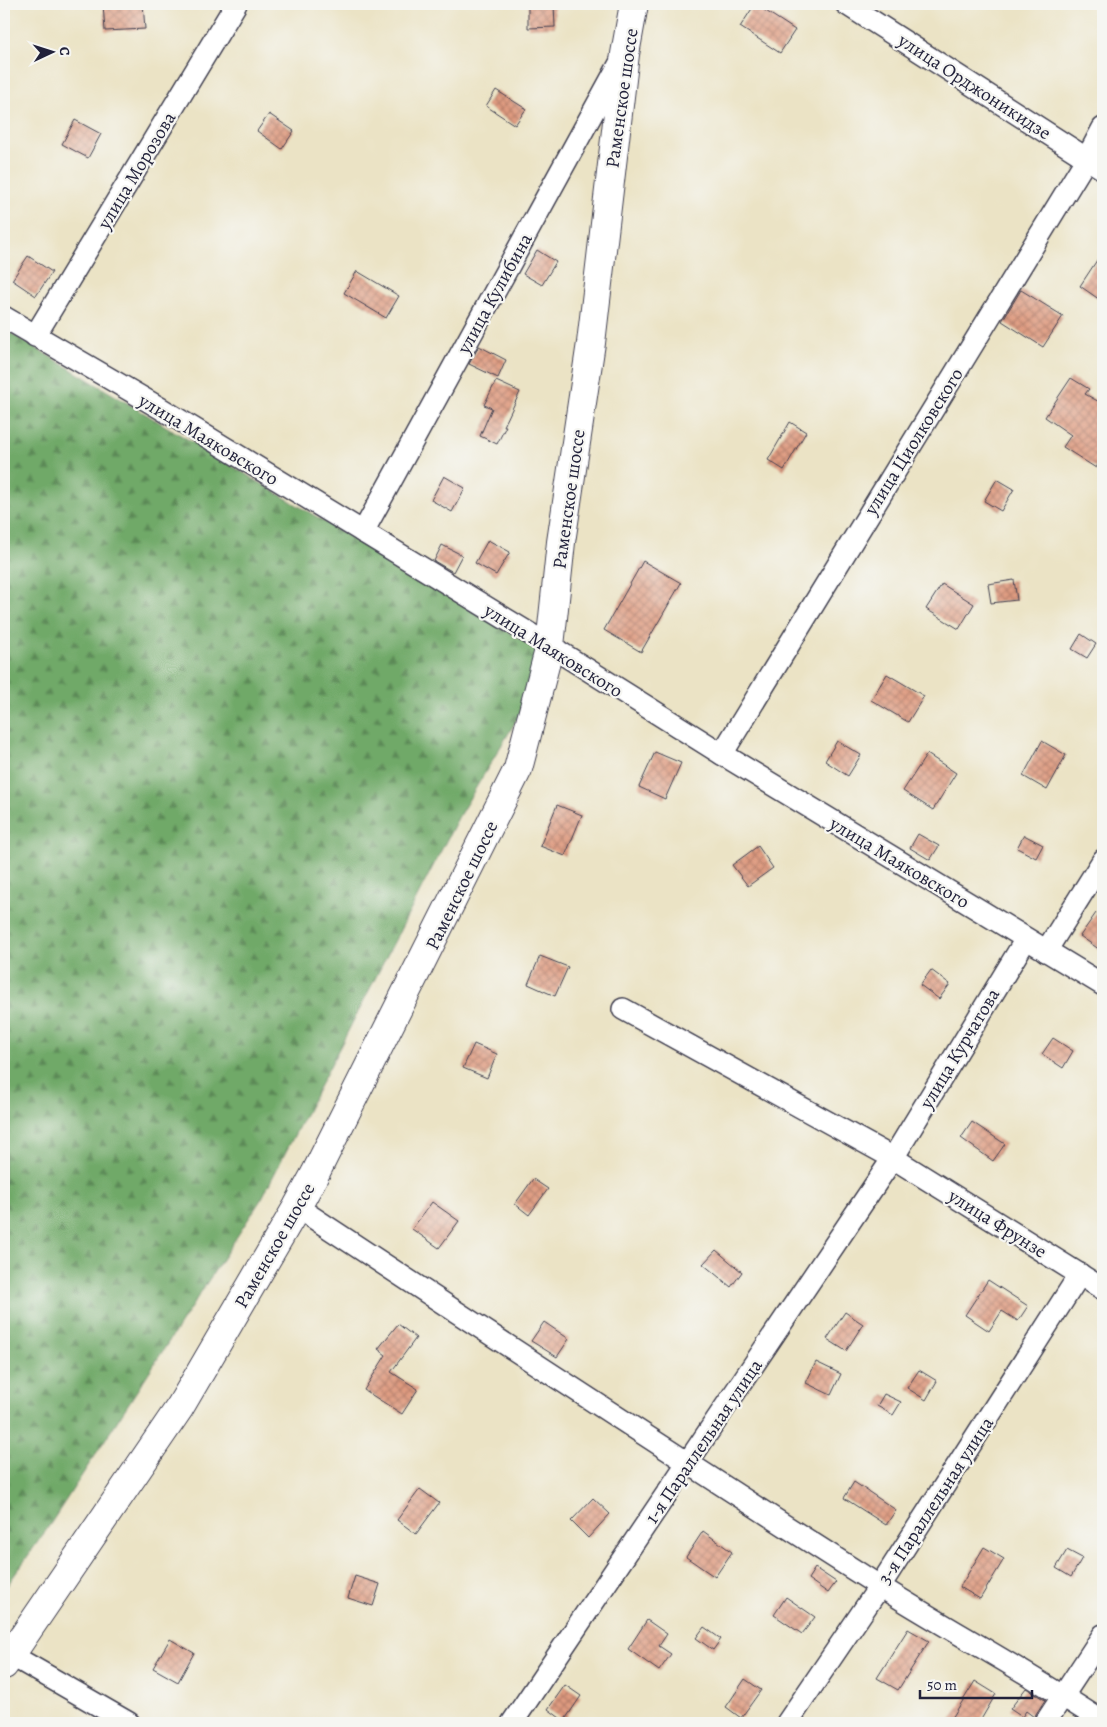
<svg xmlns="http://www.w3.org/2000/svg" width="1107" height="1727" viewBox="0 0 1107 1727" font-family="Alegreya,serif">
	<defs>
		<pattern id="forest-firs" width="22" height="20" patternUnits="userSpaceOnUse" patternTransform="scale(1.25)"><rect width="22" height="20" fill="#70a968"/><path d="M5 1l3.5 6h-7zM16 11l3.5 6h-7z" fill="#5c8957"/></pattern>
		<pattern id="building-cross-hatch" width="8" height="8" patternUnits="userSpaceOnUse" patternTransform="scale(1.25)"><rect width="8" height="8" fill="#de9a7f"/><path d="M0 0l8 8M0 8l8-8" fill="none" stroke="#b47d69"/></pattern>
	</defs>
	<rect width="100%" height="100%" fill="#f6f6f2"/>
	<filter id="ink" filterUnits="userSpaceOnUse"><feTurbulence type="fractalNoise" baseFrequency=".02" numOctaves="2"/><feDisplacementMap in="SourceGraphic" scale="10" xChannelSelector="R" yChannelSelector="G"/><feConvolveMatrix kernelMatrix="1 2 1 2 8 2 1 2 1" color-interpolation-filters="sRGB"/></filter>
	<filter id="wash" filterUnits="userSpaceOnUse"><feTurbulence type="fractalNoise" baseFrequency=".0096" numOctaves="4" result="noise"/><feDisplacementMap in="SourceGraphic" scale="20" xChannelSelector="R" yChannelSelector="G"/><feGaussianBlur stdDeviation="1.12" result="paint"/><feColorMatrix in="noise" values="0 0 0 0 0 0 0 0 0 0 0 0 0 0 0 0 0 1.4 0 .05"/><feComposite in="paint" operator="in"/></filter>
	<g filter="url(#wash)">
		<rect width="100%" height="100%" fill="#ebe3c5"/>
		<path fill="url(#forest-firs)" stroke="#496652" d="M4,329L540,651L519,716L459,816L262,1198L51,1523L4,1590Z"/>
		<g id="blocks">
			<g fill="url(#building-cross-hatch)">
				<path d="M103,4H143L145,29L105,31Z"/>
				<path d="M528,4H554L555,27L528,28Z"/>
				<path d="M755,4L795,30L780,53L740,27Z"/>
				<path d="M496,90L526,109L515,125L486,106Z"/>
				<path d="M269,114L294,131L282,149L257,131Z"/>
				<path d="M75,120L101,134L88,158L62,144Z"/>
				<path d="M537,250L556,262L542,285L523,274Z"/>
				<path d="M1103,251V302L1080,286Z"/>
				<path d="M28,256L52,272L36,296L12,280Z"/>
				<path d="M357,271L399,296L386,318L344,293Z"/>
				<path d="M1021,290L1063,316L1043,347L1002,321Z"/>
				<path d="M479,346L506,360L498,378L469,364Z"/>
				<path d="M1071,378L1089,389L1085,394L1103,404V456L1096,468L1063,447L1071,435L1045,417Z"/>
				<path d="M496,381L520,392L504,426H506L497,444L480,436L492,408L484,405Z"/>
				<path d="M790,422L806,432L784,470L768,460Z"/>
				<path d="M444,476L465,488L452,512L431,500Z"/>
				<path d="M997,479L1014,489L1001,511L984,501Z"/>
				<path d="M488,540L510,552L496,575L475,563Z"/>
				<path d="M442,545L462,555L453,572L434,561Z"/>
				<path d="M643,561L681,583L641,652L604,630Z"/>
				<path d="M1014,580L1017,600L991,603L988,584Z"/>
				<path d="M942,584L974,604L959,629L926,609Z"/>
				<path d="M1081,634L1096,644L1087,658L1072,649Z"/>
				<path d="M887,674L924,696L908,722L871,700Z"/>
				<path d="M837,741L861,755L848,776L825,761Z"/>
				<path d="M1042,741L1066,755L1047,790L1023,776Z"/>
				<path d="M655,752L681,763L665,799L639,787Z"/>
				<path d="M927,754L956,773L933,810L903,791Z"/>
				<path d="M557,805L582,815L565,856L540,846Z"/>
				<path d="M918,834L939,846L930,860L910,848Z"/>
				<path d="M1024,835L1043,845L1036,858L1017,848Z"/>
				<path d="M758,846L773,868L748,886L732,865Z"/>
				<path d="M1096,913L1103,918V952L1080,936Z"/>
				<path d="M540,956L568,967L555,996L528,984Z"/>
				<path d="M931,970L950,984L939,999L920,985Z"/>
				<path d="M1053,1038L1073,1051L1063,1068L1042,1054Z"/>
				<path d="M474,1044L497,1054L487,1078L463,1068Z"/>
				<path d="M972,1122L1005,1144L993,1161L961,1138Z"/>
				<path d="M533,1179L548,1189L529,1215L515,1204Z"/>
				<path d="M432,1202L459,1221L439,1248L412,1229Z"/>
				<path d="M716,1250L742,1272L731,1287L703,1264Z"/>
				<path d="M988,1280L1028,1306L1018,1321L1002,1311L989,1331L965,1315Z"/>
				<path d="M845,1312L863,1324L846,1351L827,1339Z"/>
				<path d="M544,1322L569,1339L557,1357L531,1341Z"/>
				<path d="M398,1324L416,1338L391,1372L418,1389L402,1414L364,1390L386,1355L378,1349Z"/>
				<path d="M816,1362L841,1374L831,1395L806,1383Z"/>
				<path d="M919,1370L937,1381L926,1400L907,1388Z"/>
				<path d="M884,1394L901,1402L893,1415L877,1406Z"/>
				<path d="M854,1482L896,1510L886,1525L844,1498Z"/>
				<path d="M420,1489L439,1503L416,1534L397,1520Z"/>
				<path d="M593,1498L610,1514L588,1538L571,1521Z"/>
				<path d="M703,1531L732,1552L715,1577L686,1557Z"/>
				<path d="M984,1547L1004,1559L980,1599L960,1587Z"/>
				<path d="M1067,1550L1082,1558L1071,1577L1056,1568Z"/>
				<path d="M815,1568L836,1582L828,1593L808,1579Z"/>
				<path d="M355,1576L380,1584L373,1606L348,1598Z"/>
				<path d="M786,1597L815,1617L802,1634L774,1615Z"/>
				<path d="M647,1620L667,1634L659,1646L671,1654L659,1671L628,1649Z"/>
				<path d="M704,1627L721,1639L713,1650L696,1638Z"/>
				<path d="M908,1629L929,1641L898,1690L877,1678Z"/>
				<path d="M170,1639L194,1653L178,1682L153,1668Z"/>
				<path d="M745,1679L761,1690L741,1718L726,1707Z"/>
				<path d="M975,1681L996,1694L979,1723H949Z"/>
				<path d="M565,1685L581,1696L564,1721L548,1709Z"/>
				<path d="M1026,1688L1045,1700L1034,1717L1026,1711L1022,1717L1010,1709Z"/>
			</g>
		</g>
	</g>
	<g filter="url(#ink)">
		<use href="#blocks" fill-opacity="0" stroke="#403f50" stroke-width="1"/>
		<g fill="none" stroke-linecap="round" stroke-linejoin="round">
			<defs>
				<g id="minor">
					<path d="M846,4L1103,169"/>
					<path d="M4,317L160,408L550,646L722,754L1103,985"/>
					<path d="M35,336L236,4"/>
					<path d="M363,532L620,63"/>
					<path d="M722,754L1087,158L1103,128"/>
					<path d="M1046,951L1103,860"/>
					<path d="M623,1009L893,1158L1103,1289"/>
					<path d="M297,1207C488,1333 680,1459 873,1582C949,1630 1028,1672 1103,1722"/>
					<path d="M11,1655L129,1723"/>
					<path d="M512,1723L893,1158L1026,939"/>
					<path d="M787,1723L880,1586L1080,1274"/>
					<path d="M1045,1723L1103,1635"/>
				</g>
				<path id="major" d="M4,1665L180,1407L297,1207L315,1174L518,769L550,646L561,542L591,343L625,54L634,4"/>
			</defs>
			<use href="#minor" stroke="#403f50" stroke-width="24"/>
			<use href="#major" stroke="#403f50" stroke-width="30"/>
			<use href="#minor" stroke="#fff" stroke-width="21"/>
			<use href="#major" stroke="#fff" stroke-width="28"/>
		</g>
	</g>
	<g text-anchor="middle" stroke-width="4.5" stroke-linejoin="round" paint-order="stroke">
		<g font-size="19" fill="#22223b" stroke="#f6f6f2">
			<text transform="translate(975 86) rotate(33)" y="7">улица Орджоникидзе</text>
			<text transform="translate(621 98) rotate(-82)" y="7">Раменское шоссе</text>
			<text transform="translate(136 170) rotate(-59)" y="7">улица Морозова</text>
			<text transform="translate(494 293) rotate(-61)" y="7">улица Кулибина</text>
			<text transform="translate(209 439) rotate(31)" y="7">улица Маяковского</text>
			<text transform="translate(913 441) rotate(-58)" y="7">улица Циолковского</text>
			<text transform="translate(568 499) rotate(-82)" y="7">Раменское шоссе</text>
			<text transform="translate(554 650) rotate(32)" y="7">улица Маяковского</text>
			<text transform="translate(900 862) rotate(31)" y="7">улица Маяковского</text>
			<text transform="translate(461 885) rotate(-64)" y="7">Раменское шоссе</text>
			<text transform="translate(959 1048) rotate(-59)" y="7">улица Курчатова</text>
			<text transform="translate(998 1223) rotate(32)" y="7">улица Фрунзе</text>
			<text transform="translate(274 1245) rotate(-60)" y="7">Раменское шоссе</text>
			<text transform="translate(703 1441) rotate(-56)" y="7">1-я Параллельная улица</text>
			<text transform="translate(935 1500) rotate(-57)" y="7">3-я Параллельная улица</text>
		</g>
	</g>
	<rect width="1107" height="1727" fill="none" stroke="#f6f6f2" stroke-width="20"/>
	<g transform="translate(52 52) rotate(86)" stroke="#f6f6f2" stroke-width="4" paint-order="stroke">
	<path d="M0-4L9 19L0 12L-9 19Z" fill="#22223b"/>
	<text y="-8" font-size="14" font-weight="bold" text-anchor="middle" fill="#22223b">С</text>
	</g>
	<path d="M920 1690v8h112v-8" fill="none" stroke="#22223b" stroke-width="2.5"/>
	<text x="927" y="1690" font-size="15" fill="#22223b" stroke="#f6f6f2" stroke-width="4" paint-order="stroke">50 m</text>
</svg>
